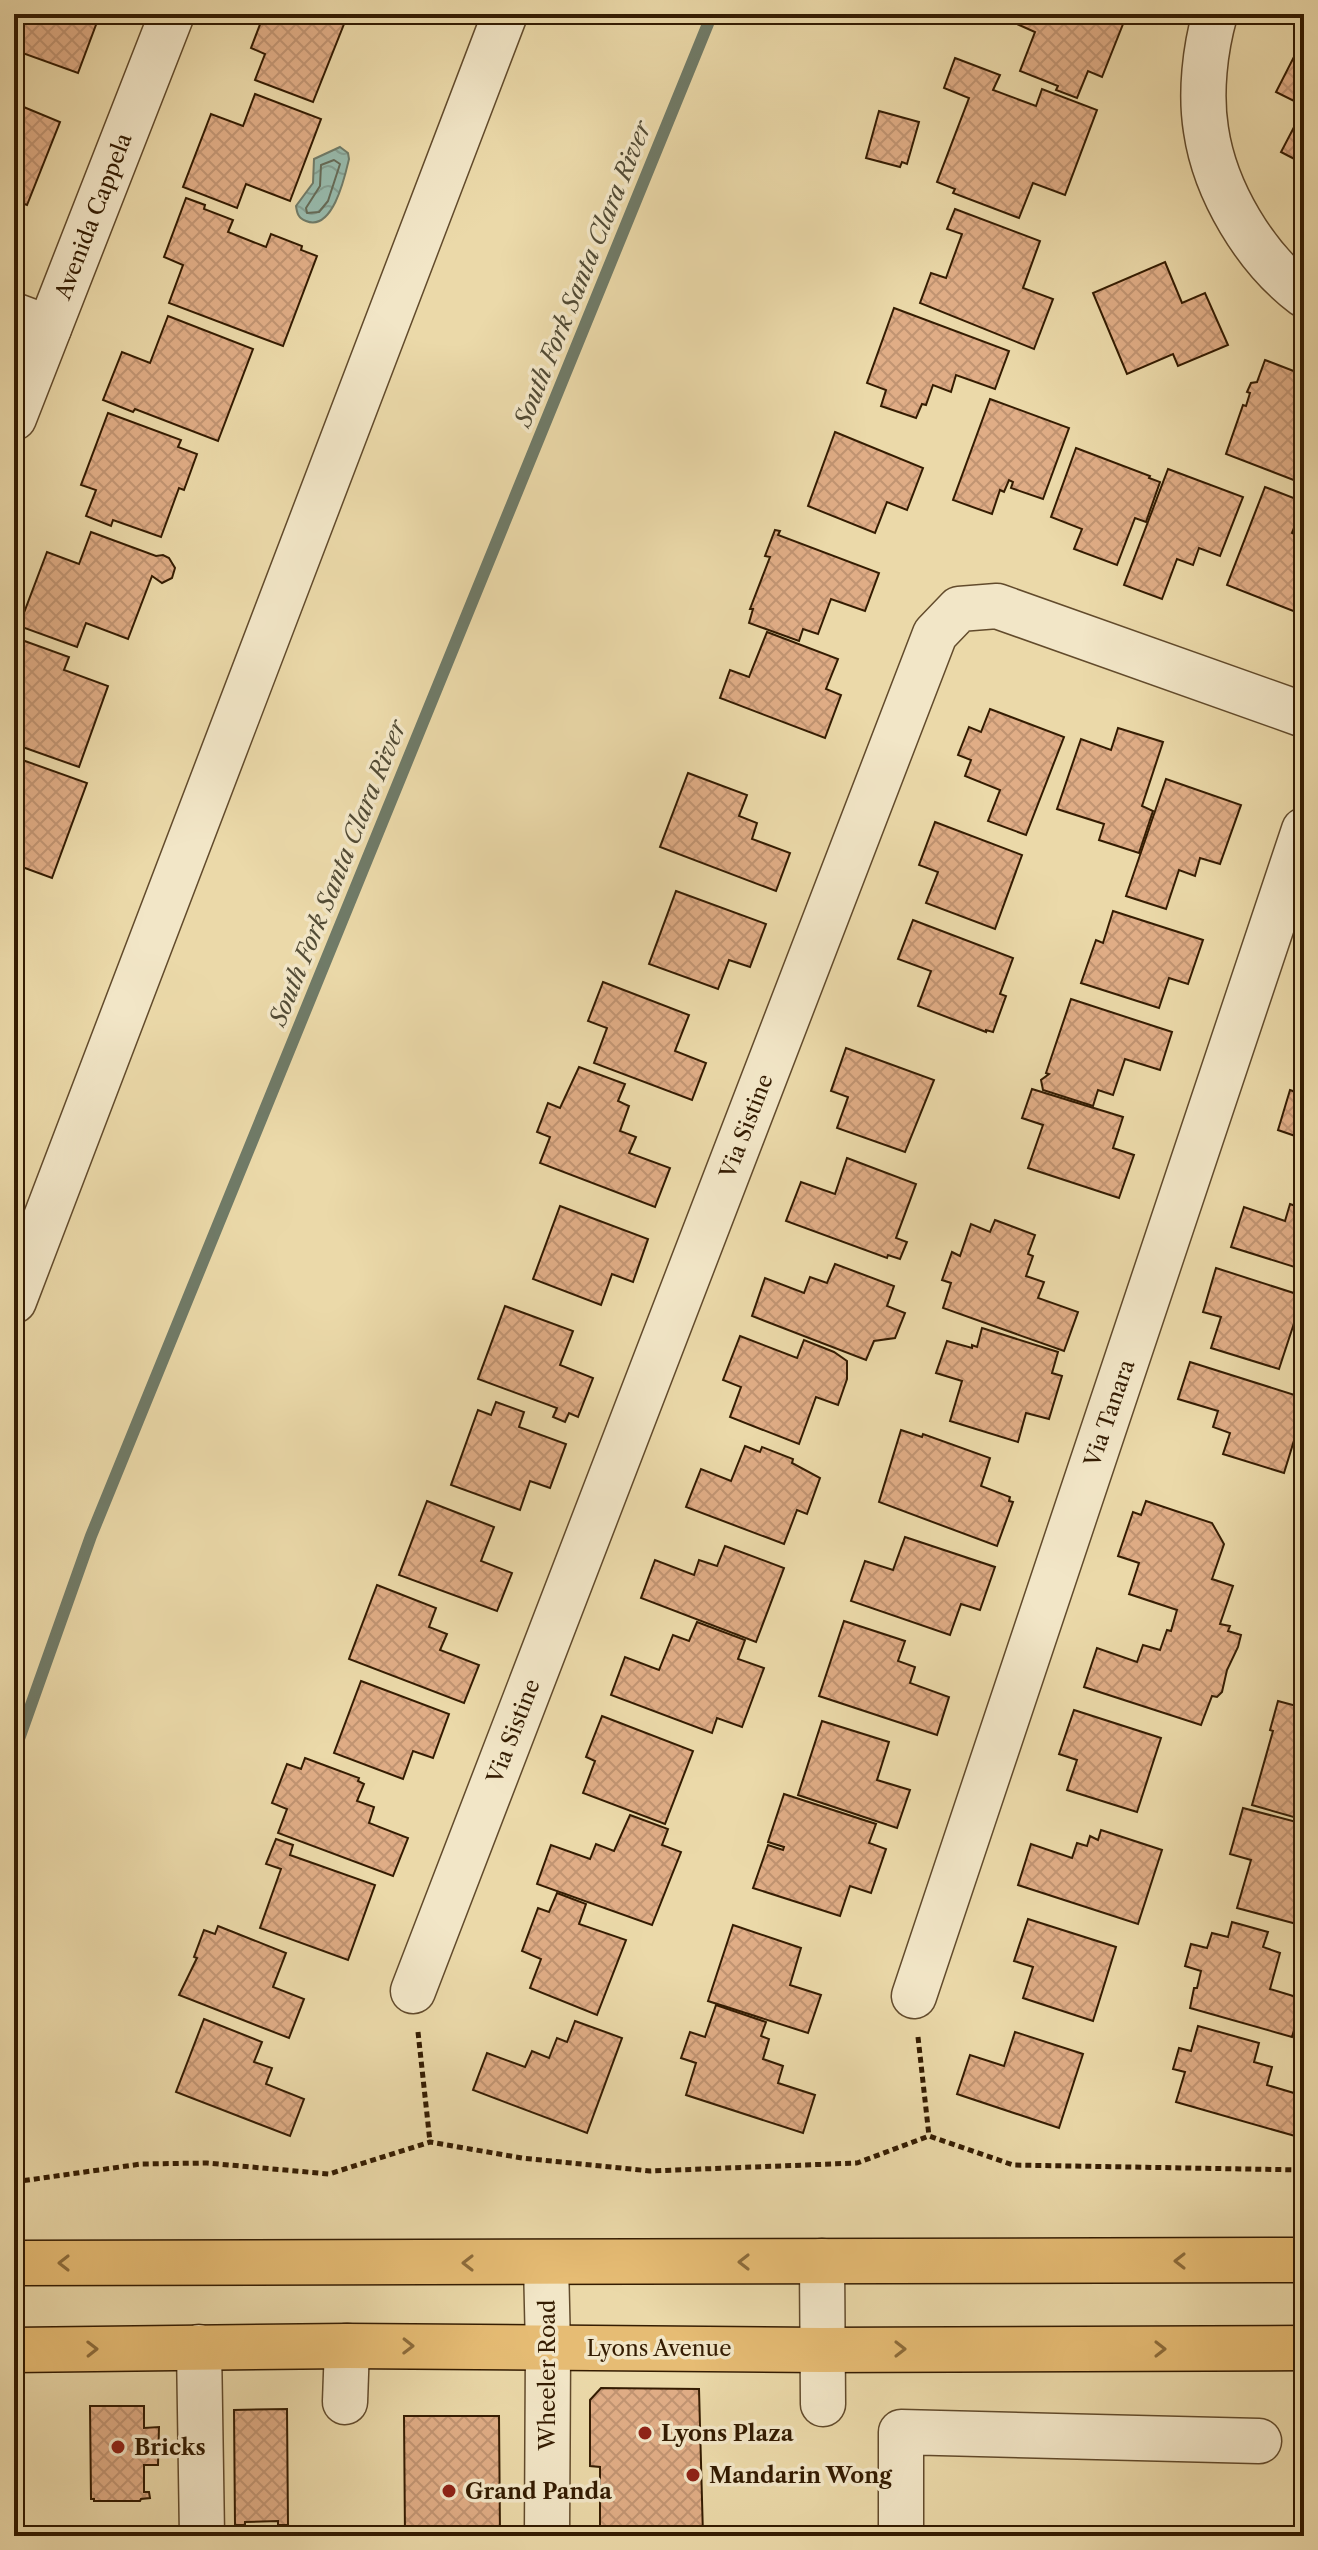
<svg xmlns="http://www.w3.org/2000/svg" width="1318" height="2550" viewBox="0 0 1318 2550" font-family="'Libre Caslon Text',serif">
	<defs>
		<pattern id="water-waves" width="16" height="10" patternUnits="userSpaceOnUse" patternTransform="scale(2)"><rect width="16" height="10" fill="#98baac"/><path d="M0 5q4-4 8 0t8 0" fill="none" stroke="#849f92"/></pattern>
		<pattern id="building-cross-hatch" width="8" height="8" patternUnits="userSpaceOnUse" patternTransform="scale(2)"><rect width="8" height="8" fill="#e0ad86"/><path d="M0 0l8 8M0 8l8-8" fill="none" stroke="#c19472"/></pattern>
	</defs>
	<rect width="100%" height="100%" fill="#ebd9a9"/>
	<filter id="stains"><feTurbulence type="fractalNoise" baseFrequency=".0025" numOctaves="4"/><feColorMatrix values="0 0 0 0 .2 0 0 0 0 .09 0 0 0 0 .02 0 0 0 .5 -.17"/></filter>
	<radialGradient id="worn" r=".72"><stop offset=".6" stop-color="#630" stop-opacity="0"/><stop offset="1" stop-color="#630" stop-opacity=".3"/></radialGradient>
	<path fill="url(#water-waves)" stroke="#707b68" stroke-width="2" d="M340,147L348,153L349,159C345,176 333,232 306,221C298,218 297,213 296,206L313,183L314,159Z"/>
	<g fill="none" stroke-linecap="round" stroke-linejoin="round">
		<path stroke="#666b57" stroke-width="2" d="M334,160L340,164L328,201L319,212L307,213L306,208L320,186L321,165Z"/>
		<path stroke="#707b68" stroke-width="12" d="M14,1753L91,1536L712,14"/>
	</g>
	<g fill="url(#building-cross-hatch)" stroke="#341c02" stroke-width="2">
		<path d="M14,14H100L78,73L14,50L25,19Z"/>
		<path d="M264,14H348L313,102L255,80L265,54L251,48Z"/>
		<path d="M1021,14H1127L1102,77L1088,71L1077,98L1056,90L1058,86L1020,71L1035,32L1017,24Z"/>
		<path d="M1300,45L1304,47V106L1276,92Z"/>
		<path d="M955,58L1000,75L993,90L1036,106L1042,89L1097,110L1065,195L1033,183L1019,218L953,193L955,189L937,182L969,98L944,88Z"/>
		<path d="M255,94L321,119L290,201L246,184L237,208L183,187L211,114L243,126Z"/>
		<path d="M14,103L60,122L27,205L14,200Z"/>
		<path d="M1304,108V164L1281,152Z"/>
		<path d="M879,111L919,122L907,164L902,162L900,167L866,158Z"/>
		<path d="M186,198L205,205L204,209L233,220L228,232L266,247L271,234L302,246L301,250L317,256L283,346L169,303L183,265L164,257Z"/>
		<path d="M955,209L1040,241L1023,288L1053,299L1034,349L920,303L931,273L946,278L962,234L947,229Z"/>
		<path d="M1165,262L1182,303L1205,293L1228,345L1178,366L1173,354L1127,374L1093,293Z"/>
		<path d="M894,308L1009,351L995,389L956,375L951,392L933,385L926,405L922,404L916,418L881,406L886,390L867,383Z"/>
		<path d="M168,316L253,349L218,441L135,409L133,412L103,400L122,352L150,363Z"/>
		<path d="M1265,360L1304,375V484L1226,454L1243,405L1246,406L1250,393L1247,392L1251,383L1257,382Z"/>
		<path d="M990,399L1069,428L1043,499L1011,488L1013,482L1009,480L1004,492L1000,490L992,514L953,500Z"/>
		<path d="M108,413L181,440L178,447L197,454L184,490L179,488L161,537L113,520L111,526L86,516L96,490L81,485Z"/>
		<path d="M835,432L923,468L907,510L887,502L875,533L808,506Z"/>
		<path d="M1076,448L1150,476L1149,478L1160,482L1146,522L1135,518L1117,565L1074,549L1082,529L1051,517Z"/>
		<path d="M1168,469L1243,497L1220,556L1199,548L1193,565L1177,559L1162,599L1124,585Z"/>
		<path d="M1265,487L1304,502L1292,533L1304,538V606L1301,614L1227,585Z"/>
		<path d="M775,530L780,531L778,535L879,573L865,611L831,599L818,634L803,629L799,641L749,623L753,609H750L770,557L765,556Z"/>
		<path d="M91,532L156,556L163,555L169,558L175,568L172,578L162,583L152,576L128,639L86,623L77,647L19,626L47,552L79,564Z"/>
		<path d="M767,632L838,659L826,689L841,695L825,738L720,698L730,670L749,677Z"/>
		<path d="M19,639L69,657L64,670L108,686L79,767L14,744V721L23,697L14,694V653Z"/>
		<path d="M990,709L1064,737L1026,835L988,821L1000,790L965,776L971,760L958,755L969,727L981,732Z"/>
		<path d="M1118,728L1163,742L1142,806L1153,811L1139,853L1099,840L1104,824L1057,809L1081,739L1111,750Z"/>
		<path d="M14,757L87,783L52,878L14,864Z"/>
		<path d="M688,773L747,795L739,816L757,823L752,839L790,853L776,891L660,847Z"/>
		<path d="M1166,779L1241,805L1220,864L1200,858L1195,876L1179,870L1166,909L1126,896Z"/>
		<path d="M935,822L1022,855L995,929L926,903L938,872L919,865Z"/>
		<path d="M676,891L766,924L750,967L729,960L718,989L649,964Z"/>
		<path d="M1113,911L1203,940L1188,984L1169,978L1159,1008L1081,983L1096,940L1103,943Z"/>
		<path d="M913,920L1013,958L1000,994L1006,996L993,1032L986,1030V1032L918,1006L931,971L898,959Z"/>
		<path d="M603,982L689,1015L675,1051L706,1063L692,1100L594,1063L607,1028L588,1021Z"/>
		<path d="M1071,999L1172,1032L1160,1070L1125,1059L1113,1095L1098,1090L1093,1106L1043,1090L1041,1080L1049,1074L1046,1073Z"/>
		<path d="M846,1048L934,1080L905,1152L837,1128L848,1097L831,1091Z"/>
		<path d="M579,1067L625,1084L618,1101L629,1106L620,1131L636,1137L629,1153L670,1168L655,1207L540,1163L550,1137L537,1132L548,1103L560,1108Z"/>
		<path d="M1032,1089L1123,1117L1113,1148L1134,1155L1119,1198L1028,1168L1043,1125L1022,1118Z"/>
		<path d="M1290,1090L1304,1095V1139L1278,1130Z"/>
		<path d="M847,1158L916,1184L896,1238L907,1242L900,1259L888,1255L887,1258L786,1221L801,1182L835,1194Z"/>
		<path d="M1290,1204L1304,1209V1270L1231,1247L1244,1207L1285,1221Z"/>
		<path d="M560,1206L648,1239L633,1282L612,1274L601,1305L533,1279Z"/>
		<path d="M995,1220L1035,1235L1028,1254L1033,1256L1026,1276L1044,1282L1038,1298L1078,1312L1064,1351L943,1308L951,1283L942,1280L952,1252L960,1256L971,1224L990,1232Z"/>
		<path d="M835,1264L894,1286L887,1306L905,1313L895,1338L874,1341L866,1360L752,1316L765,1278L804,1293L810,1277L827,1283Z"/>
		<path d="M1216,1268L1303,1296L1279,1369L1211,1348L1221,1317L1203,1312Z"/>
		<path d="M505,1306L573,1331L560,1365L593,1378L578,1417L569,1413L565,1422L553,1417L557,1408L478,1379Z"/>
		<path d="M982,1328L1058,1352L1052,1373L1062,1376L1049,1419L1026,1413L1018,1442L950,1421L962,1381L936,1373L947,1341L972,1348V1345L977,1347Z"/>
		<path d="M740,1336L797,1358L804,1340L834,1352L847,1361V1379L838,1405L816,1397L799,1444L730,1417L741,1387L723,1380Z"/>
		<path d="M1190,1362L1304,1398V1408L1284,1473L1223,1454L1230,1433L1213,1427L1218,1411L1178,1399Z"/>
		<path d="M496,1402L524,1412L519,1427L566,1444L550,1488L530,1481L520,1510L451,1485L478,1410L491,1415Z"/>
		<path d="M901,1430L922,1437L923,1434L990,1458L981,1486L1010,1497L1009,1501L1013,1502L997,1546L879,1502Z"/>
		<path d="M745,1446L760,1452L762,1447L793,1459L792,1463L820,1478L807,1514L797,1510L784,1544L686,1507L701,1469L731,1481Z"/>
		<path d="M427,1501L494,1527L481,1561L512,1573L497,1611L399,1575Z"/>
		<path d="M1146,1501L1212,1523L1224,1544L1212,1579L1233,1586L1220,1624L1230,1626L1228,1631L1241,1635L1238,1647L1227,1670L1222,1692L1217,1697L1212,1696L1201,1725L1084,1687L1097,1648L1137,1662L1143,1645L1160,1650L1167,1630L1171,1631L1177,1610L1129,1594L1139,1563L1118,1556L1133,1512L1141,1515Z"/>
		<path d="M905,1537L995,1567L980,1610L961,1604L950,1635L851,1601L865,1561L893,1570Z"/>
		<path d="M725,1546L784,1568L756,1642L641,1598L655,1560L694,1575L699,1560L717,1566Z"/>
		<path d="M377,1585L436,1608L429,1627L447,1634L440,1650L479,1665L464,1703L349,1659Z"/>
		<path d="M844,1621L905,1641L898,1661L915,1667L910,1683L949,1697L937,1735L819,1696Z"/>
		<path d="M697,1622L745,1640L738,1659L764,1668L742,1727L717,1718L712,1733L611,1695L625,1657L659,1670L673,1635L689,1641Z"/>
		<path d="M361,1681L449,1714L433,1758L413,1751L403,1779L334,1753Z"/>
		<path d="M1278,1701L1304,1708V1820L1252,1805L1273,1731L1270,1730Z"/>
		<path d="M1074,1710L1161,1738L1137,1812L1067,1790L1077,1760L1059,1754Z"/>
		<path d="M602,1716L693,1751L665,1824L583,1793L595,1761L586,1757Z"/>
		<path d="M822,1721L889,1742L877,1780L910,1790L897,1828L798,1795Z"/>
		<path d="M305,1758L359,1778L358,1781L364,1784L357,1801L374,1807L369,1823L408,1838L393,1876L278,1833L287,1809L272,1803L287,1764L301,1769Z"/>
		<path d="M784,1794L876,1824L869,1843L886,1849L871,1893L850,1886L840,1916L753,1888L768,1845L783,1850L784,1847L768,1842Z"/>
		<path d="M1243,1808L1304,1824L1301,1845L1304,1846V1926L1237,1908L1251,1860L1230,1854Z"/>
		<path d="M630,1815L668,1829L662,1845L681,1852L652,1925L537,1884L551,1845L590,1859L596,1844L614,1851Z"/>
		<path d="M1101,1830L1162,1850L1138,1924L1018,1885L1031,1844L1072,1858L1077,1843L1087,1846L1090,1836L1098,1840Z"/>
		<path d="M276,1839L293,1845L290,1855L375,1885L348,1960L260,1928L281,1869L266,1864Z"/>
		<path d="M557,1893L586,1904L579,1924L626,1940L597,2015L530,1988L541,1959L522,1951L538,1908L549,1912Z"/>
		<path d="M1028,1919L1116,1947L1093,2021L1023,1998L1033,1967L1014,1961Z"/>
		<path d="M1232,1922L1268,1932L1263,1947L1280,1953L1270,1989L1303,1999L1292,2037L1190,2008L1194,1988H1197L1201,1971L1185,1966L1191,1944L1207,1948L1212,1933L1228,1937Z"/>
		<path d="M733,1925L801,1948L790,1985L821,1995L808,2033L708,2001Z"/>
		<path d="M218,1926L286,1953L273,1987L304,1999L289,2038L179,1995L197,1958L194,1957L204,1930L215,1934Z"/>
		<path d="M716,2005L766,2022L761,2036L769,2039L763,2059L783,2066L778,2083L815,2095L803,2133L686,2095L696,2063L681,2058L690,2032L705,2037Z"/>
		<path d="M204,2019L262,2042L254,2062L272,2068L266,2084L304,2099L290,2136L176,2092Z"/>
		<path d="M575,2021L622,2038L587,2133L473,2090L487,2053L525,2067L532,2051L549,2058L557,2038L567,2042Z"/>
		<path d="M1198,2026L1259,2043L1254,2062L1272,2067L1267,2085L1304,2096L1295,2136L1176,2102L1185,2072L1173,2069L1179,2048L1191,2051Z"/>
		<path d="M1015,2032L1083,2054L1059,2128L957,2094L970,2055L1004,2066Z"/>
		<path d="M601,2388L699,2389L703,2536H600V2467L590,2466V2400Z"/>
		<path d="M90,2406H144V2428L159,2427L158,2465H144V2492H149L150,2498L141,2499L140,2501H94V2499H91Z"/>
		<path d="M287,2409L288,2525H278V2521L245,2522V2525H235L234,2410Z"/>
		<path d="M404,2416H499L500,2536H405Z"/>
	</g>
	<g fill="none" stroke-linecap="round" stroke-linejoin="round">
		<defs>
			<g id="minor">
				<path d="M1215,14C1205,49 1200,93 1206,130C1215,191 1255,258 1304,295"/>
				<path d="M14,315L49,328"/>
				<path d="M14,418L172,14"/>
				<path d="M14,1301L505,14"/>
				<path d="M413,1991L935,634L959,609L997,606L1304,715"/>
				<path d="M914,1996L1304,830"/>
				<path d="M822,2261L823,2404"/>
				<path d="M546,2263L548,2348L547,2536"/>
				<path d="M199,2347L202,2536"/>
				<path d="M345,2402L347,2346"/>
				<path d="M901,2536V2432L1259,2441"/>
			</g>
			<g id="major">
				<path d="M14,2263L1304,2260"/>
				<path d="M14,2350L347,2346L822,2350L1304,2348"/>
			</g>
		</defs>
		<use href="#minor" stroke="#624b2c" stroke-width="47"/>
		<use href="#major" stroke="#341c02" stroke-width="47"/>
		<g stroke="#341c02" stroke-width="5" stroke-dasharray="6 4" stroke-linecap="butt">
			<path d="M418,2032L430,2142"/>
			<path d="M918,2037L929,2136"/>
			<path d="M14,2182L141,2164L207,2163L329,2174L430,2142L522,2158L650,2171L857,2163L929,2136L1013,2165L1304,2170"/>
		</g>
		<use href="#minor" stroke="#f2e6c7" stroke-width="44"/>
		<use href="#major" stroke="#e6bc74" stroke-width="44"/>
	</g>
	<defs><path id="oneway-chevron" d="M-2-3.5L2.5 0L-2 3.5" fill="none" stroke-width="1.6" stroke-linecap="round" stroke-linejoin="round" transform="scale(2)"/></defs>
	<g stroke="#8d6c3b">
		<use href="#oneway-chevron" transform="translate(1180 2261) rotate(180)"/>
		<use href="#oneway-chevron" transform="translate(744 2262) rotate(180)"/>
		<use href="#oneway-chevron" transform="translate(64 2263) rotate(-180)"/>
		<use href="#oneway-chevron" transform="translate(468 2263) rotate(180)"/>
		<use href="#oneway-chevron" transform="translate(408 2346) rotate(1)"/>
		<use href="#oneway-chevron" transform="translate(92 2349) rotate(-1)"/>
		<use href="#oneway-chevron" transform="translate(900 2349)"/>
		<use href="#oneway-chevron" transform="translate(1160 2349)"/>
	</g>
	<g fill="#8f2418" stroke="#f2e6c7" stroke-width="3">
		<circle cx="645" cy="2433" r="8"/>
		<circle cx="118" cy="2447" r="8"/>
		<circle cx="693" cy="2475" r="8"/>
		<circle cx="449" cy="2491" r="8"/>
	</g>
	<g text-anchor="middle" stroke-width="7" stroke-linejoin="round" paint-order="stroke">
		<g font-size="22" fill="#341c02" stroke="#f2e6c7">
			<text transform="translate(93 216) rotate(-69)" y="8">Avenida Cappela</text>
			<text transform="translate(746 1126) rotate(-69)" y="8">Via Sistine</text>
			<text transform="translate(1109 1413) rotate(-71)" y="8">Via Tanara</text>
			<text transform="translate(513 1731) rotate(-69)" y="8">Via Sistine</text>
			<text x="659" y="2356">Lyons Avenue</text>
			<text transform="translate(547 2375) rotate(-90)" y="8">Wheeler Road</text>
		</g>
		<g font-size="22" font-weight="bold" fill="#341c02" stroke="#f2e6c7" text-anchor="start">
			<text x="661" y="2441">Lyons Plaza</text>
			<text x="134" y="2455">Bricks</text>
			<text x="709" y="2483">Mandarin Wong</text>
			<text x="465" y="2499">Grand Panda</text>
		</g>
		<g font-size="24" font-style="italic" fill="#524b35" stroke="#f2e6c7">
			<text transform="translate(583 274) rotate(-68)" y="8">South Fork Santa Clara River</text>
			<text transform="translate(338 873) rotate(-68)" y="8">South Fork Santa Clara River</text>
		</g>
	</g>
	<rect width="1318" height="2550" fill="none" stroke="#ebd9a9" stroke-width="48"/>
	<rect x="16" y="16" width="1286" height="2518" fill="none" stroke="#341c02" stroke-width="4"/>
	<rect x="24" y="24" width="1270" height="2502" fill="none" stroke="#341c02" stroke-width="2"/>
	<rect width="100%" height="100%" filter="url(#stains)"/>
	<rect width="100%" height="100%" fill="url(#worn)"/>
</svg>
